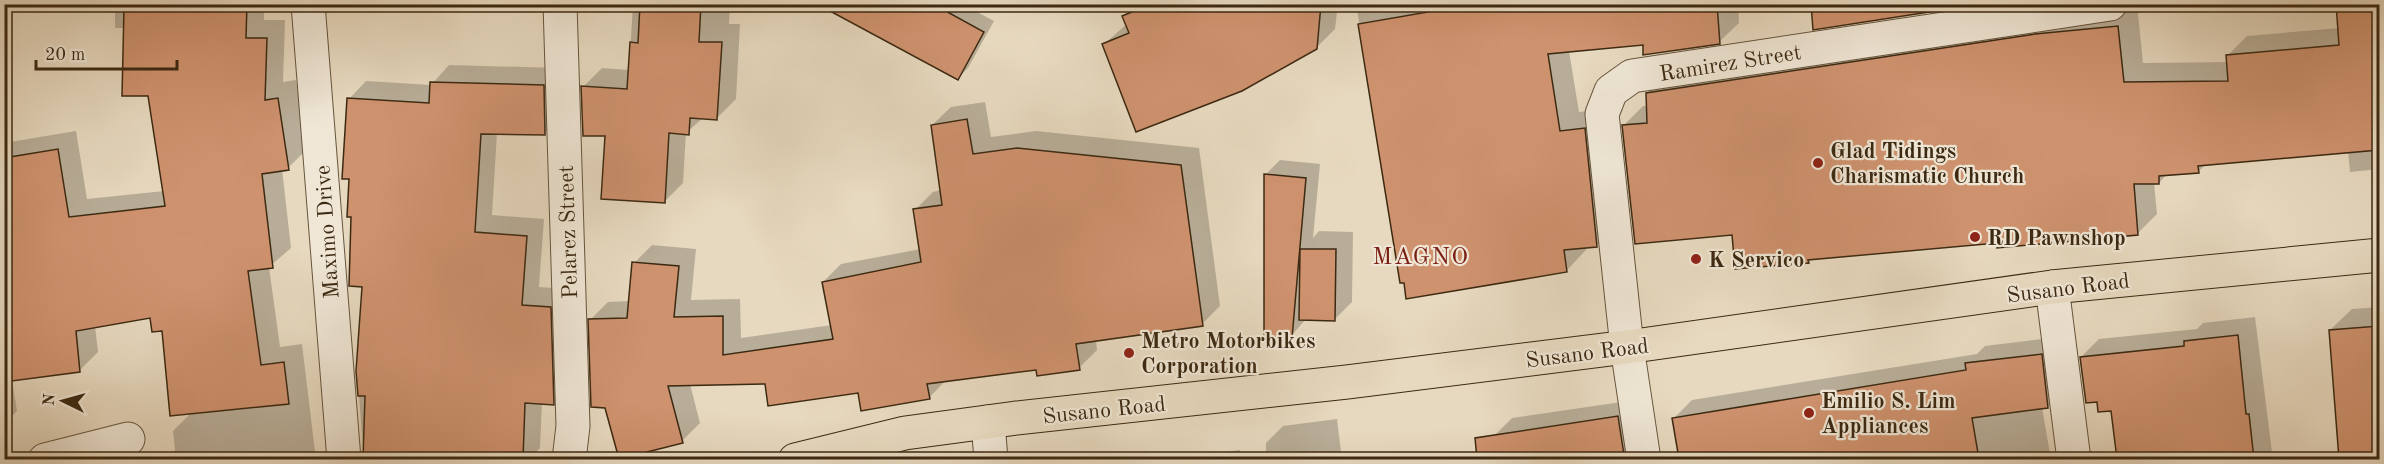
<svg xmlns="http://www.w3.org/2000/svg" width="2384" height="464" viewBox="0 0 2384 464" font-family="'Old Standard TT',serif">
	<rect width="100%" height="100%" fill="#e7d9bf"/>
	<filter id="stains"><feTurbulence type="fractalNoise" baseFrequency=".00333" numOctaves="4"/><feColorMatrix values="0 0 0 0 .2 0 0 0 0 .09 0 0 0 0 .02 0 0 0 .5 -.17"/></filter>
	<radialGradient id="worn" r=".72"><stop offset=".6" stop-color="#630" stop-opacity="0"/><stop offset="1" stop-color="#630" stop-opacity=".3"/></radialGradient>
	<g fill="#0003">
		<path d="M115,4H264V20H285L283,82L296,80L307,149L288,168L282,169L291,248L269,267L280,347L302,344L316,460H166L175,450L173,431L192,412L163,330L151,316L95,326L98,352L80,370L12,380L17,411L4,424V143L76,131L87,199L164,191L149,94L125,28H115Z"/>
		<path d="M633,4H730L729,24H740L736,99L717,118L704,117L686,133L683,183L664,202L607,134L583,87L602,68L629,70Z"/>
		<path d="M915,4H962L994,21L968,68L958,78Z"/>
		<path d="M1136,4H1338L1335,29L1316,48L1104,44L1127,24L1124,16Z"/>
		<path d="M1356,4H1738L1739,23L1719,42L1644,44L1569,51L1579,112L1604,109L1616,226L1597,245L1586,246V250L1567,270L1402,282Z"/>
		<path d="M2119,4H2137L2143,63L2228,62V55L2247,36L2339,28L2337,4H2380V169L2350,172L2348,151L2206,164L2198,172L2167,174L2159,183H2154L2157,214L2138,233L1998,241L1812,258L1808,262L1733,233L1624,125L1643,106H1648L1647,93L1667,74Z"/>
		<path d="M449,65L561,68L562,116L545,133H497L492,215L544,219L539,287L568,289L571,386L553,403L542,402L540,448L528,460H364L357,371L364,285L352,216L349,99L366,81L431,85Z"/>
		<path d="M985,102L991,137L1036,131L1199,148L1220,306L1202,324L1096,340L1097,350L1079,368H1038L946,380L929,398L766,382L690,384L700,423L682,441L590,320L608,302L630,301L634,263L652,245L696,249L691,300L740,299L741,338L832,325L823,282L841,264L921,249L915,210L933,192L941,190L932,125L951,107Z"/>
		<path d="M1280,160L1320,164L1313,238L1319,231L1353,232L1352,302L1334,320L1306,319L1291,336L1266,174Z"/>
		<path d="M2380,307V460H2340L2330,330L2352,309Z"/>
		<path d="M2255,317L2273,460H2119L2112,409L2081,357L2099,339L2197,329L2203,323Z"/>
		<path d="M2059,337L2066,388L2048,407H2042L2051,460H1681L1674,418L1692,400L1977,354L1985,346Z"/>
		<path d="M1635,400L1640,437L1624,453L1625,460H1484L1499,457L1495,435L1512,418Z"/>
		<path d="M1337,419L1342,460H1266V443L1283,426Z"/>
		<path d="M1240,450L1242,460H1165Z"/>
	</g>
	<g fill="#ce926e" stroke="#3c2912" stroke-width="1.5">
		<path d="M141,4H247L246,38H267L265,100L278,98L289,170L262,174L273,268L248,271L261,365L284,362L289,404L170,416L162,331L152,332L150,318L76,331L80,372L4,382V158L58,149L69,217L165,206L148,96H122L124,8H141Z"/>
		<path d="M640,4H701L699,42H722L717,120L690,118L689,135L669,133L665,203L601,199L605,136H583L581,86L627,89L630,42L638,43Z"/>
		<path d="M817,4H933L984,32L958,80Z"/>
		<path d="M1152,4H1321L1317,49L1242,91L1136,132L1102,44L1129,33L1122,16Z"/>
		<path d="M1474,4H1629L1630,9L1717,4L1720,44L1643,55V45L1548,54L1560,131L1585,128L1597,247L1564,250L1567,272L1406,299L1404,283H1400L1358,24Z"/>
		<path d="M1811,4H1981L1813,30Z"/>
		<path d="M2336,4H2379V150L2198,166L2199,173L2159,176V184H2134L2138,235L1997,248V243L1808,260L1809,263L1735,269L1732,235L1635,244L1622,125L1647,123L1646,93L2035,34L2118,26L2124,82L2228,81L2226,55L2339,45Z"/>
		<path d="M430,82L544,85L545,135L481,134L475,232L527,236L522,305L551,307L554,405L525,403L523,459H363L365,396H358L356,371L362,287L349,286L351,217H347L349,179H342L347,98L429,103Z"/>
		<path d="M967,119L973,154L1017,148L1181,165L1203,326L1076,344L1080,370L1037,376L1036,370L927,384L930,399L861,411L858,393L768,406L765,384L668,386L683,443L619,459L605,408L591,407L588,319L627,318L632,262L679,266L674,317L723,316V355L833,339L822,282L921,262L913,209L942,205L931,125Z"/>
		<path d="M1264,174L1306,178L1292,338L1264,336Z"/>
		<path d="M1300,249H1336L1335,321L1299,320Z"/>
		<path d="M2379,326V459H2339L2329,330Z"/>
		<path d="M2238,335L2246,414H2249L2254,459H2117L2111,411L2098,412L2097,402L2086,403L2080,357L2184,346V341Z"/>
		<path d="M2042,354L2048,408L1972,418L1979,459H1679L1672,418L1966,370L1965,363Z"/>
		<path d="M1618,416L1624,455L1596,459H1477L1475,438Z"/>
	</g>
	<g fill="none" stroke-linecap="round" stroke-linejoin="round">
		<defs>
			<g id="minor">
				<path d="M308,4L344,460"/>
				<path d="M560,4L573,426L569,460"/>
				<path d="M2052,287L2074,460"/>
				<path d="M988,422L991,460"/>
				<path d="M45,460L128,439"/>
				<path d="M1644,460L1627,347L1602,114L1611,91L1632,76L2110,4"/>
			</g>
			<path id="major" d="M795,460L905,433L1016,418L1347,382L1627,347L2052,287L2380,255"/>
		</defs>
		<use href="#minor" stroke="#67553d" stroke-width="35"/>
		<use href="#major" stroke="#3c2912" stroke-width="35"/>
		<use href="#minor" stroke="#efe6d5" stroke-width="33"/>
		<use href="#major" stroke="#e7d9bf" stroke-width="33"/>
	</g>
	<g fill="#8f2418" stroke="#efe6d5" stroke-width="2">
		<circle cx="1818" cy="163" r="6"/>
		<circle cx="1975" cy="237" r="6"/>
		<circle cx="1696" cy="259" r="6"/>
		<circle cx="1129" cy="353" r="6"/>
		<circle cx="1809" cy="413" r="6"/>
	</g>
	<g text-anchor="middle" stroke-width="4.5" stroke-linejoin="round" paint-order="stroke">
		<g font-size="22" fill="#3c2912" stroke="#efe6d5">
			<text transform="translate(1730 62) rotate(-9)" y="8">Ramirez Street</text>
			<text transform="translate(326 232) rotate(-94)" y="8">Maximo Drive</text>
			<text transform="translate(567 232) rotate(-92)" y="8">Pelarez Street</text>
			<text transform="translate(2068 287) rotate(-7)" y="8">Susano Road</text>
			<text transform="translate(1587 352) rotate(-7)" y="8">Susano Road</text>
			<text transform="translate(1104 409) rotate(-6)" y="8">Susano Road</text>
		</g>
		<g font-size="22" font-weight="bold" fill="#3c2912" stroke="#efe6d5" text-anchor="start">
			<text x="1830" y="158">Glad Tidings<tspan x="1830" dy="25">Charismatic Church</tspan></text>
			<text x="1987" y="245">RD Pawnshop</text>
			<text x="1708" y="267">K Servico</text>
			<text x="1141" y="348">Metro Motorbikes<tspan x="1141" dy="25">Corporation</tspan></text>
			<text x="1821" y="408">Emilio S. Lim<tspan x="1821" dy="25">Appliances</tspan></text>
		</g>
		<g font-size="24" letter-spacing="1.5" fill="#7a1f14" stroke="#efe6d5">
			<text x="1421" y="264">MAGNO</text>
		</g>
	</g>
	<rect width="2384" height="464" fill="none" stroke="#e7d9bf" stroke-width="24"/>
	<rect x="6" y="6" width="2372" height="452" fill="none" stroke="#3c2912" stroke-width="3"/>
	<rect x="12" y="12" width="2360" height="440" fill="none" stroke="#3c2912" stroke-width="1.5"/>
	<g transform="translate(63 401) rotate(275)" stroke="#efe6d5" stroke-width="4.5" paint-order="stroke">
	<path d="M0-4.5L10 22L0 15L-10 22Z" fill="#3c2912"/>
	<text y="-9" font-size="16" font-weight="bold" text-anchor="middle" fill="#3c2912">N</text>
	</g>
	<path d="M36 60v9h141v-9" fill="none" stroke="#3c2912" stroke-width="3"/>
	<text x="45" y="60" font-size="18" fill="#3c2912" stroke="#efe6d5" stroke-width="4.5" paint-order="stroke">20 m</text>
	<rect width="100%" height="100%" filter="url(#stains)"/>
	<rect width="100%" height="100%" fill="url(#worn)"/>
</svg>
